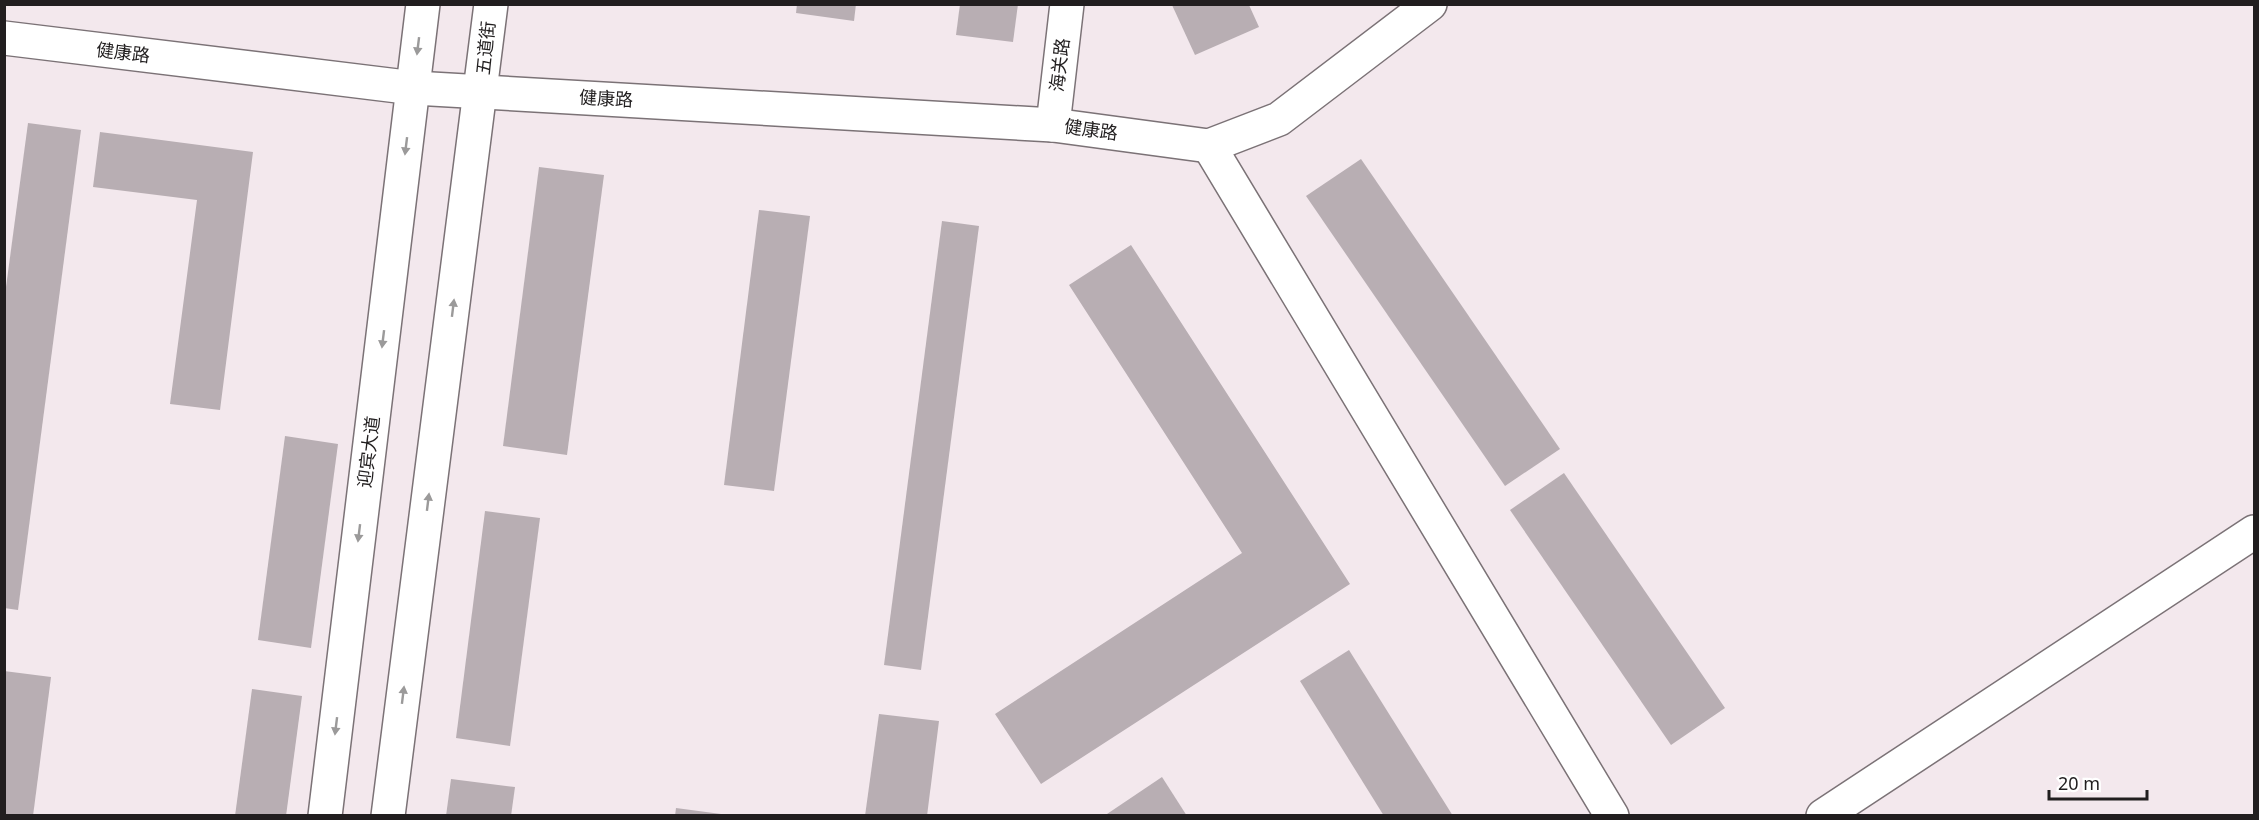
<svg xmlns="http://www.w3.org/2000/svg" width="2259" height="820" viewBox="0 0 2259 820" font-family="'Noto Sans','Noto Sans SC',sans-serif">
	<rect width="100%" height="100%" fill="#f3e8ed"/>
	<g fill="#b8aeb3">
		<path d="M797,4H856L854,21L796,13Z"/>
		<path d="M960,4H1018L1013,42L956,35Z"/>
		<path d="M1172,5H1249L1259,27L1195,55Z"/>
		<path d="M28,123L81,130L18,610L4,608V302Z"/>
		<path d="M100,132L253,152L220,410L170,404L197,200L93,187Z"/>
		<path d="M1361,159L1560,449L1505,486L1306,196Z"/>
		<path d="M539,167L604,175L567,455L503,446Z"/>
		<path d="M759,210L810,216L774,491L724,485Z"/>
		<path d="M942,221L979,226L921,670L884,665Z"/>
		<path d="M1131,245L1350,584L1041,784L995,714L1242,553L1069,285Z"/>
		<path d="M285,436L338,444L311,648L258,640Z"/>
		<path d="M1564,473L1725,708L1671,745L1510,510Z"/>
		<path d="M485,511L540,518L510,746L456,738Z"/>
		<path d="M1349,650L1453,816H1384L1300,681Z"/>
		<path d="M4,671L51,677L33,816H4Z"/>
		<path d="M252,689L302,696L286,816H235Z"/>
		<path d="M879,714L939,721L927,816H865Z"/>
		<path d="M1162,777L1187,816H1104Z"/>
		<path d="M451,779L515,787L511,816H446Z"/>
		<path d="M676,808L721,814V816H675Z"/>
	</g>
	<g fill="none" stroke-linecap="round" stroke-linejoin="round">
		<defs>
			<g id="minor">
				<path d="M4,38L414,88L1053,125L1209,146L1279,119L1430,4"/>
				<path d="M1053,125L1067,4"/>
				<path d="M1209,146L1612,816"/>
				<path d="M1823,816L2254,532"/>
			</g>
			<g id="highway">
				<path d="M325,816L423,4"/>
				<path d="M388,816L491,4"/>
			</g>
		</defs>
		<use href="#minor" stroke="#7b7276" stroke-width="36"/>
		<use href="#highway" stroke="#7b7276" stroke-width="36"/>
		<use href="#minor" stroke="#fff" stroke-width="33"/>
		<use href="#highway" stroke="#fff" stroke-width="33"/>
	</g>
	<defs><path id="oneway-solid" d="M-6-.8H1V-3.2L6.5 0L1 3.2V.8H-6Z" transform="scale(1.5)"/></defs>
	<g fill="#9b9a9a">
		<use href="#oneway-solid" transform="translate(418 46) rotate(97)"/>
		<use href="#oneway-solid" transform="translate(406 146) rotate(97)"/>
		<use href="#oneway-solid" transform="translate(453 308) rotate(-83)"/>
		<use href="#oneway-solid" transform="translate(383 339) rotate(97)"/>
		<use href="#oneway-solid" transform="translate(428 502) rotate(-83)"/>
		<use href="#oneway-solid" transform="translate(359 533) rotate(97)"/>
		<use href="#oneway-solid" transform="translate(403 695) rotate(-83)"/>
		<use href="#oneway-solid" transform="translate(336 726) rotate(97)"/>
	</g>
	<g text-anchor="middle" stroke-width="5" stroke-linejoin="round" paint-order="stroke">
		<g font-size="18" fill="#211e1f" stroke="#fff">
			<text transform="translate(486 48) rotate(-84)" y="6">五道街</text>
			<text transform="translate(123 53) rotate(7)" y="6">健康路</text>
			<text transform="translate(1060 65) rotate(-83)" y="6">海关路</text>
			<text transform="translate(606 99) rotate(3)" y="6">健康路</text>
			<text transform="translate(1091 130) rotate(8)" y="6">健康路</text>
			<text transform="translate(369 452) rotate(-83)" y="6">迎宾大道</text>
		</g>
	</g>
	<rect width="2259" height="820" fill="none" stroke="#211e1f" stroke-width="12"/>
	<path d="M2049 790v9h98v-9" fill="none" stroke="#211e1f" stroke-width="3"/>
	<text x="2058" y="790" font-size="18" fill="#211e1f" stroke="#ffffff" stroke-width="4.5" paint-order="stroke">20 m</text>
</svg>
